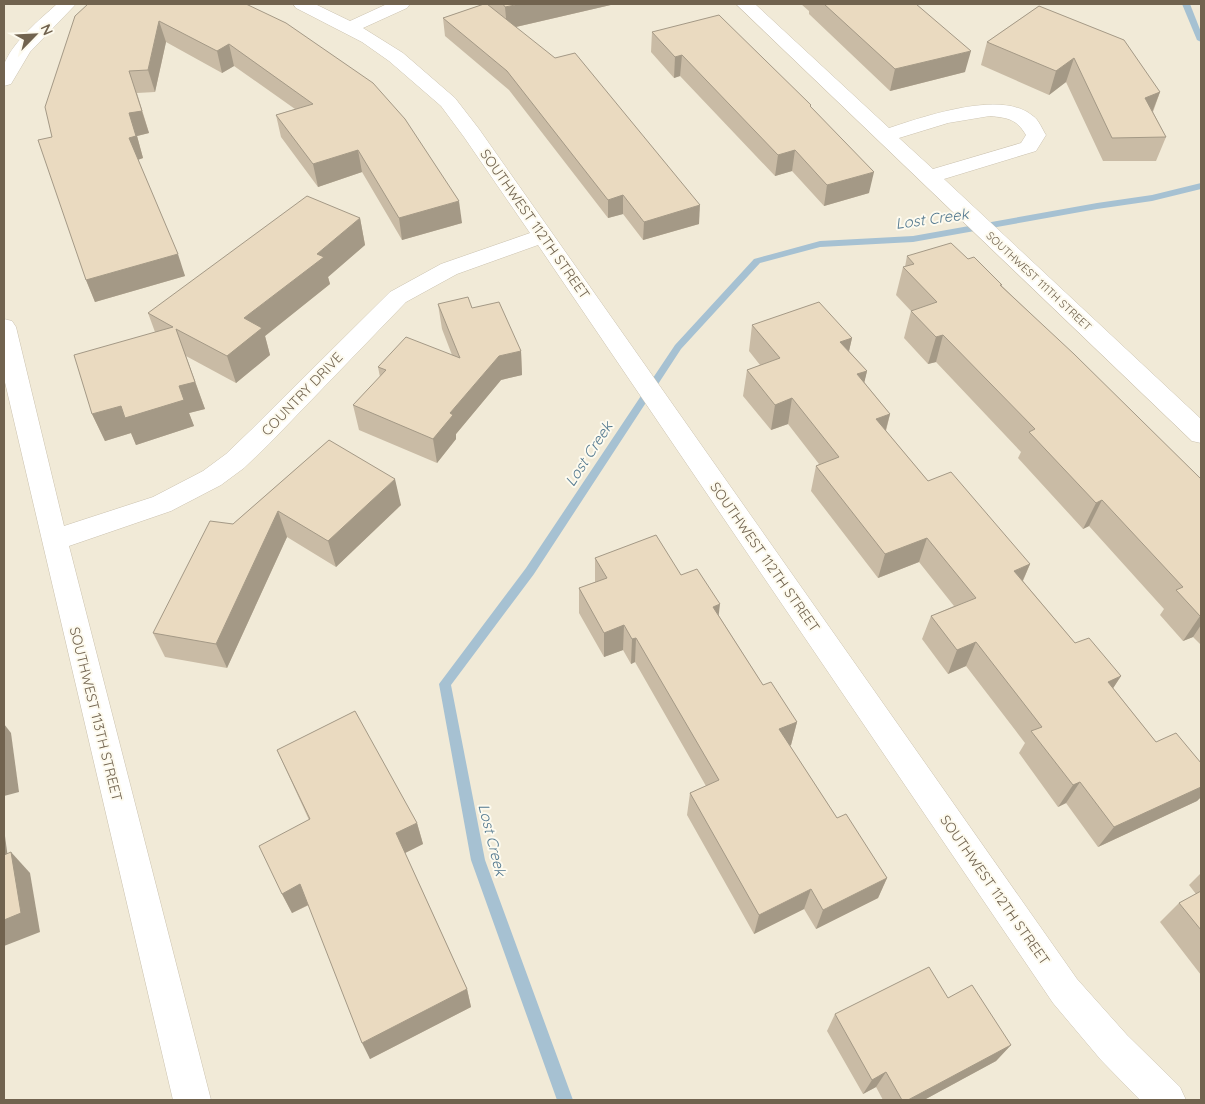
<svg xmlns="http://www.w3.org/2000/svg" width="1205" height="1104" viewBox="0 0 1205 1104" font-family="Quicksand,sans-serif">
	<rect width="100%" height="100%" fill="#faf7e8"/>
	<rect fill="#f1ead7" x="4" y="4" width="1197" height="1096"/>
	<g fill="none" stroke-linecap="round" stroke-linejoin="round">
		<g fill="#a6c1d2" fill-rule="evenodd">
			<path d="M1182,4H1190L1201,32V42L1197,40Z"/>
			<path d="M1201,183V189L1152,201L1097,209L913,242L820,247L760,263L681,349L534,574L451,685L485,860L573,1100H557L471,860L439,684L526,568L675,345L754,259L820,241L913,236L1097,203L1152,195Z"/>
		</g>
		<defs>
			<g id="street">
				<path d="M57,4H76L30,52L11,84L4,86C4,79 2,69 5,62C15,40 39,20 57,4Z"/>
				<path d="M293,4H315L350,21L387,4H410L407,8L363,28L403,53L455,98L479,129L1077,979L1127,1035L1180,1087L1186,1100H1140L1101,1060L1053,1003L538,245L457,274L406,302L269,444L244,468L221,485L171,511L69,546L211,1100H173L4,378V319L12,321L16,327L64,526L153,497L203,471L226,454L251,430L390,292L441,264L530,233L464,137L441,106L389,61L362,42L296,8Z"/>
				<path d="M736,4H755L889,128C923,117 1002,89 1033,116C1039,120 1042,129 1046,135L1036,151L944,179L1201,419V443L1192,441ZM990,116C1009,118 1016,119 1026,135L1021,143L933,169L899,138L948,123Z"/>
			</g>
		</defs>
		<use href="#street" stroke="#cbc2af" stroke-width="1"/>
		<use href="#street" fill="#fff" fill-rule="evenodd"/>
	</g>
	<g fill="#c9bba5">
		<path d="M246,4L462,223L402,240L362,172L318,187L281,137L276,115L295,109L234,66L222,73L166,42L155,92L137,93L149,133L137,136L143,158L138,160L185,276L95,302L86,280L52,137L75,16Z"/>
		<path d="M484,4H615L516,27L699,224L643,240L623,214L608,218L509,90L445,36L443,18Z"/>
		<path d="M801,4H916L965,72L890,91L809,14V11Z"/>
		<path d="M1039,6L1160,92L1153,112L1166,137L1156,161H1103L1066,82L1049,95L981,65L987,42Z"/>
		<path d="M652,32L811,107L869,193L824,206L792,171L775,176L680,76L674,78L651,52Z"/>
		<path d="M360,218L365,245L328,277L330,284L265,336L270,355L236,383L186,356L205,409L189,413L194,426L136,445L131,433L105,441L92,414L155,332L148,313Z"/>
		<path d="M907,256L968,259L1002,286L1201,479V645L1193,637L1183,641L1160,615L1164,609L1089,526L1083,529L1018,458L1021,452L936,362L928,364L904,338L911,311L896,295L903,267H905Z"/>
		<path d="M438,304L472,308L521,351L522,375L501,380L456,434V439L437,463L359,430L353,405L380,377L378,367L452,355L442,329Z"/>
		<path d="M752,325L852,338L849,351L867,371L864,382L890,414L886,431L928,481L1030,564L1023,581L1075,643L1121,676L1113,688L1156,742L1201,763V797L1197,801L1098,847L1066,803L1058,807L1019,753L1025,743L966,666L948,674L922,639L931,616L954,606L919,562L878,578L811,491L816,466L819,464L788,424L771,430L743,396L747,370L760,365L749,351Z"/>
		<path d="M329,440L401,505L336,567L287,537L227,668L165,657L153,633L233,524Z"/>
		<path d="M595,558L681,575L719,616L763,685L797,722L791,745L790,746L837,818L887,878L878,898L816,929L804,909L754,934L687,815L690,793L706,786L635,662L631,664L623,650L604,657L579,613V588L595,582Z"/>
		<path d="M277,750L417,823L423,844L405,853L467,989L471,1007L370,1059L309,905L292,913L282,894L309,820Z"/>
		<path d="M1201,873V975L1160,922L1179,903L1196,894L1189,885Z"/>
		<path d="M948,998L1011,1045L996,1061L924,1100H883L876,1087L863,1094L827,1031L835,1014Z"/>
	</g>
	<g fill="#a49986">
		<path d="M520,4H615L507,29L505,7Z"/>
		<path d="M159,21L166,42L155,92L148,70Z"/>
		<path d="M229,44L234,66L222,73L217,51Z"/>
		<path d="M971,51L965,72L890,91L895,69Z"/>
		<path d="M682,55L680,76L674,78L675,57Z"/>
		<path d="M1074,58L1066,82L1049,95L1056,71Z"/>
		<path d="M129,71L149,133L137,136L143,158L137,160L129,138Z"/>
		<path d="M1160,92L1151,115L1145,98Z"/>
		<path d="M358,150L362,172L318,187L313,164Z"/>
		<path d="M795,150L792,171L775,176L778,155Z"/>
		<path d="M874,172L869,193L824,206L827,185Z"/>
		<path d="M623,195V214L608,218V200Z"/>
		<path d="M459,201L462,223L402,240L399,218Z"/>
		<path d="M700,205L699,224L643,240L644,222Z"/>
		<path d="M360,218L365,245L328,277L330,284L265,336L270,355L236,383L227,356L244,318L317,254Z"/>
		<path d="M178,254L185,276L95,302L86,280Z"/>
		<path d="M176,329L205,409L189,413L194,426L136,445L131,433L105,441L92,414L121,406L179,386Z"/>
		<path d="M943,335L936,362L928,364L936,337Z"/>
		<path d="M852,338L846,364L840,342Z"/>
		<path d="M521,351L522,375L501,380L456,434V439L437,463L433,439L450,413L499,356Z"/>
		<path d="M867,371L861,397L857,374Z"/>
		<path d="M792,398L788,424L771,430L775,405Z"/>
		<path d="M890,414L883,440L876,419Z"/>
		<path d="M395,479L401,505L336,567L328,541Z"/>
		<path d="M1102,500L1089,526L1083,529L1096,503Z"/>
		<path d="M278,511L287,537L227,668L216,644Z"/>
		<path d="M927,538L919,562L878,578L885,554Z"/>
		<path d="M1030,564L1019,589L1014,571Z"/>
		<path d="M720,604L717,629L713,607Z"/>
		<path d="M1200,616H1201V625L1193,637L1183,641Z"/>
		<path d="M624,625L623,650L604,657V633Z"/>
		<path d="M636,638L635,662L631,664L632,639Z"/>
		<path d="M976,642L966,666L948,674L957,650Z"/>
		<path d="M1121,676L1106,699L1108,682Z"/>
		<path d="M797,722L791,745L774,752L779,729Z"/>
		<path d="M4,724L11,733L19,792L4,796Z"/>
		<path d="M1080,782L1066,803L1058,807L1073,785Z"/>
		<path d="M1201,787V797L1197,801L1098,847L1114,827Z"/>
		<path d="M417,823L423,844L403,854L396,833Z"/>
		<path d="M4,829L11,880L4,873Z"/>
		<path d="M11,852L30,873L40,932L4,946V920Z"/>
		<path d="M887,878L878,898L816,929L823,910Z"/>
		<path d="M300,884L310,904L292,913L282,894Z"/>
		<path d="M811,889L804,909L754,934L759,915Z"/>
		<path d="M467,989L471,1007L370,1059L362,1043Z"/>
		<path d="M1011,1045L996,1061L924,1100H908Z"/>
		<path d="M886,1072L876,1087L863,1094L872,1080Z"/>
	</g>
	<g fill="#eadac0" stroke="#a49986">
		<path d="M88,4H246L286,23L373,83L405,119L459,201L399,218L358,150L313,164L276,115L313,104L229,44L217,51L159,21L148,70L129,71L142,111L129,113L136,136L129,138L178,254L86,280L38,140L52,137L45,107L75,16Z"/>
		<path d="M484,4H487L555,58L575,53L700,205L644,222L623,195L608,200L507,71L443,18Z"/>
		<path d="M503,4H520L505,7Z"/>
		<path d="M824,4H916L971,51L895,69Z"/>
		<path d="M1039,6L1124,40L1160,92L1145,98L1166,137L1112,138L1074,58L1056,71L987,42Z"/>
		<path d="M719,15L811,105L810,106L874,172L827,185L795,150L778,155L682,55L675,57L652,32Z"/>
		<path d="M307,196L360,218L317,254L324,257L244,318L262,328L227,356L176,329L195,382L179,386L184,400L125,418L121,406L92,414L74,355L173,327L148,313Z"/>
		<path d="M951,243L968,259L974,257L1002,285H1000L1074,354L1201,479V616H1200L1176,590L1183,587L1102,500L1096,503L1029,432L1035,429L943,335L936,337L911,311L937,302L903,267L914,264L907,256Z"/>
		<path d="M468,297L472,308L499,302L521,351L499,356L450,413L453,415L433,439L353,405L386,370L378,367L406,337L460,358L438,304Z"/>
		<path d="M819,302L852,338L840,342L867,371L857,374L890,414L876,419L928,481L951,472L1030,564L1014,571L1075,643L1089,638L1121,676L1108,682L1156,742L1176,733L1201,763V787L1114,827L1080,782L1073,785L1031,731L1042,727L976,642L957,650L931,616L976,598L927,538L885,554L816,466L839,457L792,398L775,405L747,370L780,358L752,325Z"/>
		<path d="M329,440L395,479L328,541L278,511L216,644L153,633L210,521L233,524Z"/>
		<path d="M656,535L681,575L697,569L720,604L713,607L763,685L771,682L797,722L779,729L837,818L846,814L887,878L823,910L811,889L759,915L690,793L719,780L636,638L632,639L624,625L604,633L579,588L607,578L595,558Z"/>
		<path d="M355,711L417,823L396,833L467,989L362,1043L300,884L282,894L259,846L310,819L277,750Z"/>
		<path d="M11,852L21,913L4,920V855Z"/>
		<path d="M1201,891V930L1179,903Z"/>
		<path d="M929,967L948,998L972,985L1011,1045L908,1100H902L886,1072L872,1080L835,1014Z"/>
	</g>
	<g text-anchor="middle" stroke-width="4" stroke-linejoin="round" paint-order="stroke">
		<g font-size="11" fill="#71634f" stroke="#fdfaee">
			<text transform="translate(1039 281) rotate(43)" y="4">SOUTHWEST 111TH STREET</text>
		</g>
		<g font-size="14" fill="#71634f" stroke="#fdfaee">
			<text transform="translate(535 224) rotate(55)" y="5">SOUTHWEST 112TH STREET</text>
			<text transform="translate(302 394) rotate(-46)" y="5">COUNTRY DRIVE</text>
			<text transform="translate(765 557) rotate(55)" y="5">SOUTHWEST 112TH STREET</text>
			<text transform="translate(96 714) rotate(76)" y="5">SOUTHWEST 113TH STREET</text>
			<text transform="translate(995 890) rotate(55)" y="5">SOUTHWEST 112TH STREET</text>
		</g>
		<g font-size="15" font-style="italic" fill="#52788f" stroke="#fdfaee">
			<text transform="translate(932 219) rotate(-8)" y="5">Lost Creek</text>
			<text transform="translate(589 454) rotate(-57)" y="5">Lost Creek</text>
			<text transform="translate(492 840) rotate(76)" y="5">Lost Creek</text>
		</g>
	</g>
	<rect width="1205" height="1104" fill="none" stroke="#71634f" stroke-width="10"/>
	<g transform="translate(35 35) rotate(66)" stroke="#fdfaee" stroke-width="4" paint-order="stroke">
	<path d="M0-4L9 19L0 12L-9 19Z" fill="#71634f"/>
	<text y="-8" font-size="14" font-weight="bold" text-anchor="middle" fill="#71634f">N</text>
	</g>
</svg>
